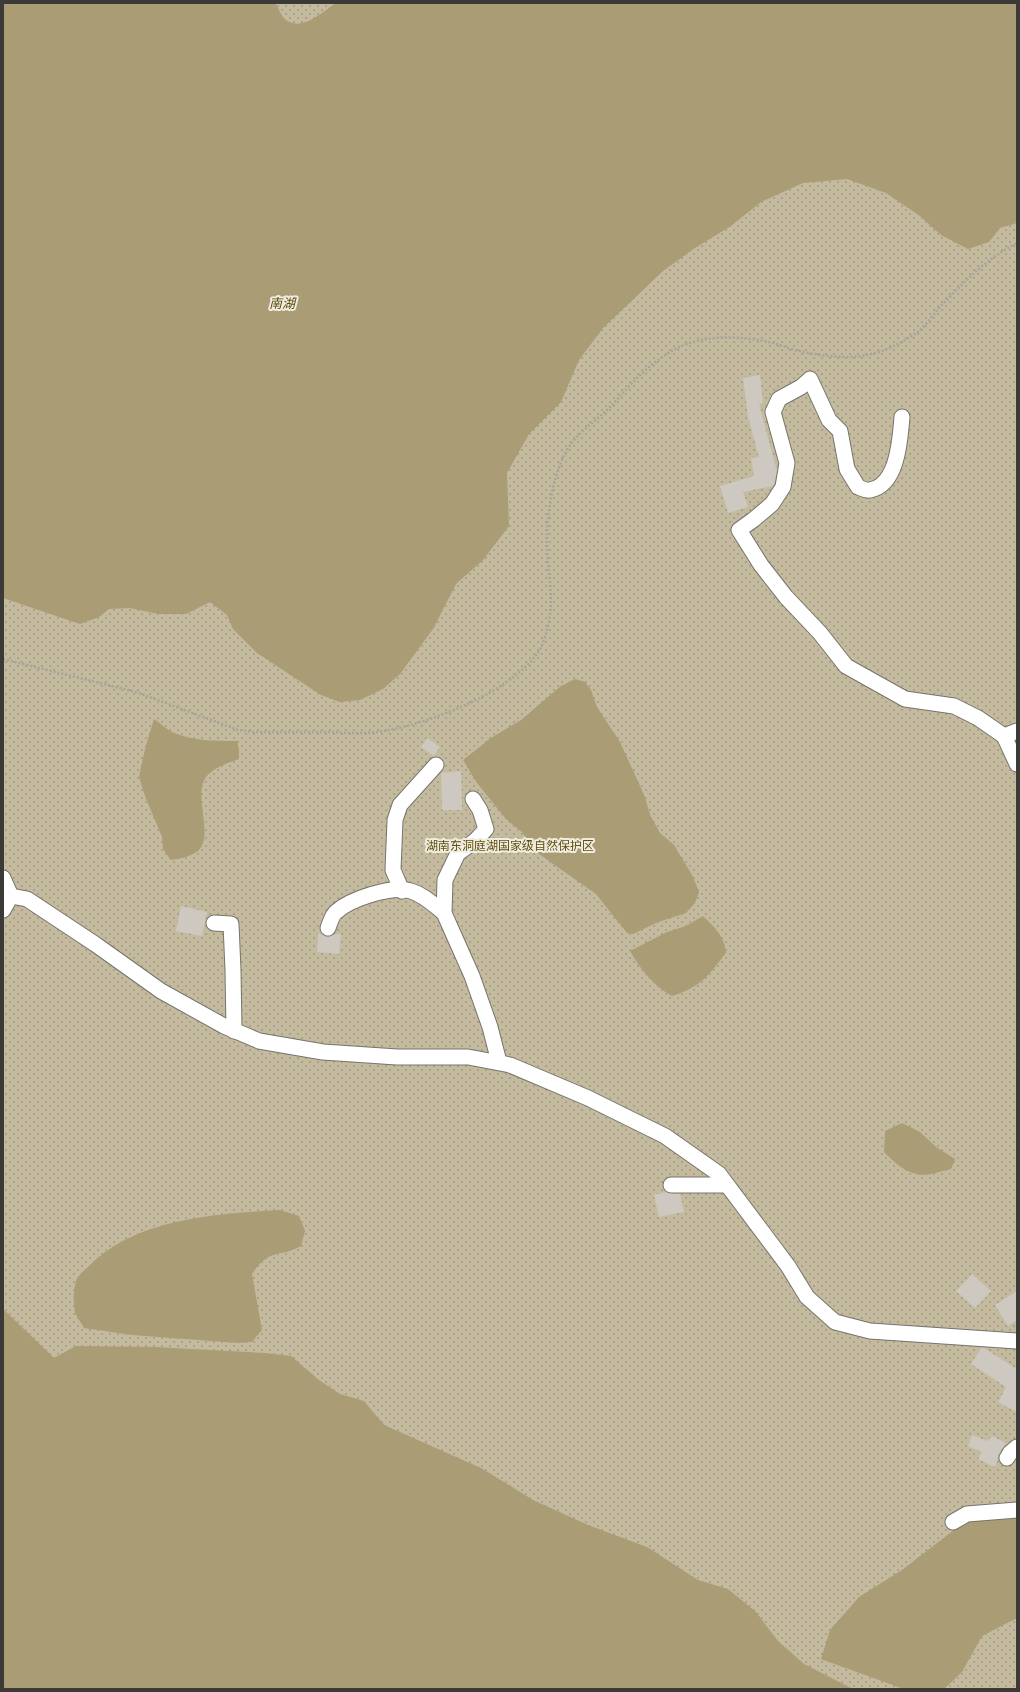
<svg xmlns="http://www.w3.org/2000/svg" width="1020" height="1692" viewBox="0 0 1020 1692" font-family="'Public Sans','Noto Sans SC',sans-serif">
	<defs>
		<pattern id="park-dots" width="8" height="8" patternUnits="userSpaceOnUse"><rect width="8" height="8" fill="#c4ba9e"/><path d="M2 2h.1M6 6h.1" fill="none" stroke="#a09882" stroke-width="1.8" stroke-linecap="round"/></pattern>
	</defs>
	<rect width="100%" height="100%" fill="#efece3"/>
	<rect fill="url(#park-dots)" x="3" y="3" width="1014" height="1686"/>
	<g fill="#aa9c75">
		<path d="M3,3H275C278,7 280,13 283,17C299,35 322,12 336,3H1017V223L1000,228L989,242L968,249L941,235L920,216L886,193L847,179L803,183L761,202L731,226L695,248L663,271L603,328L579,360L561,402L529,434L507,473L509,526L483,560L456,584L433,629L400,674L383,689L360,700L340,702L321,695L257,653L233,629L227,615L210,602L186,614H158L130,608L109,609L99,617L80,624L3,598Z"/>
		<path d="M575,679L585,682L591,690L597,707L620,742L645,797L650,815L660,833L674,845L692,875L699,892L695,903L686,913L658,922L633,934L627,933L596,894L539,854L522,832L506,819L477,783L463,760L491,738L521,720L561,686Z"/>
		<path d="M154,719C160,723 166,729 172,732C192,741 215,741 237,741L239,749V759C228,763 214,767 206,777C192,797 217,840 195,853C187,857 179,859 171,860L163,849L162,837L145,796L139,777L145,749Z"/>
		<path d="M703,916C715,928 724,935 726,953C707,977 702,986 672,996C654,986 641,970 630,951L667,932L686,926Z"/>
		<path d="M902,1123L920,1132L936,1147L955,1159L951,1169C941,1171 927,1177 917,1174C904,1172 893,1161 884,1152L885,1131Z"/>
		<path d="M280,1210L299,1216L305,1231L301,1246C278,1258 269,1248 252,1274L262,1330L252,1342L238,1343L132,1335L84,1328C82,1324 78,1319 76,1315C73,1308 73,1286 77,1279C79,1274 86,1269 89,1266C136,1218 217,1214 280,1210Z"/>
		<path d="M3,1309L54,1358L76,1346L155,1347L265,1353L291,1356L319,1380L340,1394L364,1401L384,1425L481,1468L533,1500L588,1525L647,1547L698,1580L728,1589L756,1612L778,1641L804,1664L853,1689H3Z"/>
		<path d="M1017,1516V1618L982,1636L962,1672L944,1689L901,1688L821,1659L830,1630L859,1597L902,1570L967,1520Z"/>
	</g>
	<g fill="#cdc9c0">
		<path d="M760,375L763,403L759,404L777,471L774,484L773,486L743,492L748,507L728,513L720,486L754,476L751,458L759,457L748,417L743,378Z"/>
		<path d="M427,738L440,747L434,756L421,747Z"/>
		<path d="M461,771L462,810H442L441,773Z"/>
		<path d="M181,906L207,912L202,936L176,931Z"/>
		<path d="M318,933L329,937L335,934H341L339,954L317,952Z"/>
		<path d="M666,1192L680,1194L684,1212L659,1217L654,1195Z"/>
		<path d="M972,1274L991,1291L975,1308L956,1291Z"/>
		<path d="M1017,1291V1320L1008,1326L995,1305Z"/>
		<path d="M981,1348H984L1015,1368L1017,1364V1412L998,1402L1006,1387L971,1364Z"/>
		<path d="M972,1435L987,1441L992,1436L1006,1443L999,1453L995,1467L978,1459L982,1452L968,1446Z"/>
	</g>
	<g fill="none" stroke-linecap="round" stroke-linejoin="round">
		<defs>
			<g id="street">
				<path d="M902,417C900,439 898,485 870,490C866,491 861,488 858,487L847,469L840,431L829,420L810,379L801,387L779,399L773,412L787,463L783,487L772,504L753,520L739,530L761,565L786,597L820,633L846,666L905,699L954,706L978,718L1004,736L1017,731"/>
				<path d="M1004,736L1017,764"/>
				<path d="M473,799L480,810L486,829L475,841L458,853L445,880L444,913L472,976L490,1027L499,1062"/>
				<path d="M3,878L11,896"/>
				<path d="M402,891L393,870L395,820L400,805L436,765"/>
				<path d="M3,910L11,896L27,899L95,944L161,991L224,1026L259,1041L323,1052L397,1057H468L510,1065L588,1098L665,1136L719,1174L788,1266L807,1297L835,1322L870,1331L1017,1341"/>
				<path d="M214,923L231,924L233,970L234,1031"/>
				<path d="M328,928C330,923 332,915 336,912C350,899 392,885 411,891C424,895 434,905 444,913"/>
				<path d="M671,1185H726"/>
				<path d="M1007,1458L1010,1453L1017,1447"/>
				<path d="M953,1522L967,1514L1017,1510"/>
			</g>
		</defs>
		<use href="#street" stroke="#76746b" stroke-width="17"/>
		<path stroke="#a5a39c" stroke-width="2.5" stroke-dasharray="2 2" stroke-linecap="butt" d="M3,659L136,692L238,730L253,732C279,732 305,732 332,732C349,733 367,734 384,731C431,723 508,693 537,654C544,644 549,626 550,614C553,588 546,561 547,535C548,507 554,468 571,444C582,429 600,418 613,404C629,386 646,367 667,354C696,334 735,335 769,342C777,344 785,347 794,350C817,355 844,360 867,355C883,352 902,343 915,334C925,327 932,316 940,307C963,283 987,258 1017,243"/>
		<use href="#street" stroke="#fff" stroke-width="15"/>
	</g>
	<g text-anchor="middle" stroke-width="4" stroke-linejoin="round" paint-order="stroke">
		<g font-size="12" fill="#624f07" stroke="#efece3">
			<text x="510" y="850">湖南东洞庭湖国家级自然保护区</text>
		</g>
		<g font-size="13" font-style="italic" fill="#5d4a00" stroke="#efece3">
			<text x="282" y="308">南湖</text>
		</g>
	</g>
	<rect width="1020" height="1692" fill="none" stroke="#3b3a36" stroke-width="8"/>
</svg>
